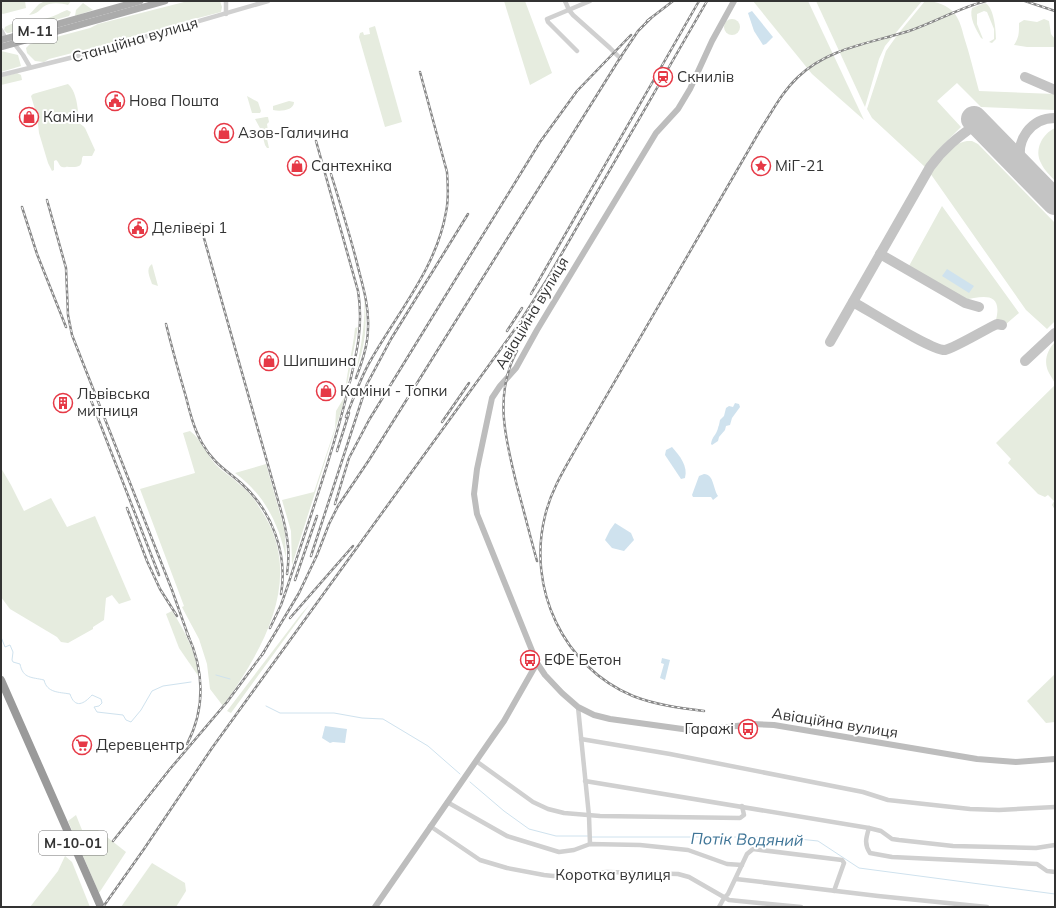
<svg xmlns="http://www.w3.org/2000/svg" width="1056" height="908" viewBox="0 0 1056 908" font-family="Mulish,sans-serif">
	<rect width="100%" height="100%" fill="#fff"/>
	<g fill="#e6ecdf">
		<path d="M1,1L3,2L25,1L26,8L3,14L1,13Z"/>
		<path d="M45,1H71L68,5C60,3 50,2 43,7C38,12 36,14 29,15L39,4Z"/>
		<path d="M188,1H220L222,7L221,12L179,23L173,28L151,31L100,46H96L94,49L87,51L84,50L49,59L44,62L35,61L27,53L26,48L30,44L90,28L98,24Z"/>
		<path d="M504,1H525L552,73L530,85Z"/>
		<path d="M753,1H808L864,120L812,74Z"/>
		<path d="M816,1H922L885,46L879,59L865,107Z"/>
		<path d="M925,1C936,1 948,5 955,14C960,21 962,29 964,37C970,55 974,73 979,91L1055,94V110L981,107L957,83L937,101L961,127L941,147L925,167L872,118L867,109L886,51L898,34Z"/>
		<path d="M83,3L93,10L75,16L76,10Z"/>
		<path d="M985,3C994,7 996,30 996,39L992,43L989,42L994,39V29L987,12L984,11L977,14V24L983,39L981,38C976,29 969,18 972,8Z"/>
		<path d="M67,10L71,12L69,16L9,33H7L4,30L5,27C17,20 30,21 43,19C52,18 59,13 67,10Z"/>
		<path d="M1044,19L1049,21L1051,34L1055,39V47H1027L1014,45C1019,37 1019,34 1019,23L1024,20L1037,22Z"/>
		<circle cx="732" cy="27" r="8"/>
		<path d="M375,26L402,122L385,127L359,37L360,33L363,32L364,35L370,34L369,28Z"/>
		<path d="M1,51L18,55L21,66L1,72Z"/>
		<path d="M17,73L21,75L22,80L1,85V77Z"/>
		<path d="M68,84C75,90 77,102 78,111L74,115C75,123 81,123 85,128L95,150L92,156H83L82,158C82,168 77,167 69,167C65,166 67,168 62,167C59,166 59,162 56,160L54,161V170L52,171L48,163L39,133L37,116L31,96L33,94Z"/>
		<path d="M247,96L258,102L261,111L260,113H252Z"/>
		<path d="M289,101L294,102C294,110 281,112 273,110V106Z"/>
		<path d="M266,117H268L269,122L267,124L269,138L267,139L269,148H267L265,145L261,130L255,119Z"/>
		<path d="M1055,128V181C1050,175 1044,170 1041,163C1034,150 1042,134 1055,128Z"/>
		<path d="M967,141H972L978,144L1055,223V321L1047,329L1026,310L930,173C940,160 949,144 967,141Z"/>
		<path d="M942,206L1019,313L1005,325L998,320H996C1003,291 983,296 963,300L909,268V266Z"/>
		<path d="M152,264L158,286L152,284C150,277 145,269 152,264Z"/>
		<path d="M364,297C368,323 365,347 356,371C361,346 366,322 364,297Z"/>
		<path d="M358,327L345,396C346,373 353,351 355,328Z"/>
		<path d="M1055,342V510L1052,505L1054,501L1048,495L1045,497L1038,494L1008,463L1011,459L996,443L1055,385C1054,380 1051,377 1049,373C1043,362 1047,350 1055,342Z"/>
		<path d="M345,396L342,408L292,565L291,531L282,500L314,492L335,428L336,411Z"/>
		<path d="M190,431C202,440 206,454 216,465C223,472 232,477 239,484C247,490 254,498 259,507C307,575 264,648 223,706L210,689L207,664L199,639L184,611L182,607L184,606L140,489L195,473L183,433Z"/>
		<path d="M266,464L285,532L286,558C279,524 264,494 235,473Z"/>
		<path d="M1,468L11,485L24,511L51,498L67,527L95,516L131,600L119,604L112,595L106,598L104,620L93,627V629L68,643L61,642L57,637L10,609L1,597Z"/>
		<path d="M310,604L231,713L227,711L301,614Z"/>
		<path d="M172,611C185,631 196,653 199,677L179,648L166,614Z"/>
		<path d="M1055,674V722L1046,723L1027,701Z"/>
		<path d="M76,815L82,830H98L126,852L99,893L68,821Z"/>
		<path d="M65,856L72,862L90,907H30L58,871Z"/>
		<path d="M152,863L185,883L186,891L176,907H121Z"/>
	</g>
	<g fill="#cfe2ee">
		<path d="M752,11L773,37L766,44L763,45L754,31L748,13Z"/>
		<path d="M947,269L974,286L969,293L942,276Z"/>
		<path d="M735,403L739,404L740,407L732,418L730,425L726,426L725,430L719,437L718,441L712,445L711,444C712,437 715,436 717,431C718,429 718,427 719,425L720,420L724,416L726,408L729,406L733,407Z"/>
		<path d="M672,447C680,456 688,466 685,478L681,479L665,455L666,450Z"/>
		<path d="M704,474C714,474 713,489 718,496L713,500L711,497H693L692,495L699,476Z"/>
		<path d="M615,523L631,533L634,540L624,551L612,548L605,540L610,530Z"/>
		<path d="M662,658L670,660L665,680L660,678L664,664L661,663Z"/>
		<path d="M325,726L347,729L345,743L333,742L330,743L322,738Z"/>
	</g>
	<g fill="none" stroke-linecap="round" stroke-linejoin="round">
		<g stroke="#cfe2ee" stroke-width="1">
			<path d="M1,637L5,647L10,645L13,652L12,660L13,662L20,664C23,679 32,677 44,680C47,693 59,692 70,694C75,709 84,704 92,695L101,699L102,703L99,706L94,707L97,712L123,715L126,720L131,722L141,710L152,691L163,686L191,682"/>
			<path d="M216,675L230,679"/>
			<path d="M266,706L280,713H334L362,718L383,719L428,746L460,774"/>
			<path d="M470,782L504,811L529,829L556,836H589"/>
			<path d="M592,837H780L818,841L859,868L1055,894"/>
		</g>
		<g stroke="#c4c4c4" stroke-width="10">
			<path d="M1025,77L1055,90"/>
			<path d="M1033,180C1029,175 1024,170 1022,164C1014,141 1031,118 1055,118"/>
			<path d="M880,254L965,303L979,307"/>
			<path d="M853,302C868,310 932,351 945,350C955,348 986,329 997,324L1002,325"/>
			<path d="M830,342L930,167C944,148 958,137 978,123"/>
			<path d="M1025,361L1055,333"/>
		</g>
		<path stroke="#c4c4c4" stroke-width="26" d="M974,119L1055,202"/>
		<g stroke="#d0d0d0" stroke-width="4.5">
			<path d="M565,1L569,10L573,15L610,48L620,58"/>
			<path d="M226,14V1"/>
			<path d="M1,30L6,39"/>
			<path d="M13,42L23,55L30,67"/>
			<path d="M577,51L548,22L547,19L590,1"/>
			<path d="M1,75L82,55L268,1"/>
			<path d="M578,707L589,816L590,844"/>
			<path d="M581,739L670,754L863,792L888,800L970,809L999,810L1055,807"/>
			<path d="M476,761L533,802L548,809L564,813L600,816L740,818L744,815L742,806"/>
			<path d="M585,781L869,828L881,831L892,839L899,840L953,846L1036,848L1055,845"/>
			<path d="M447,802L507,836L559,852L574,850L590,844L640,845L688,850L727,864L742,865"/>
			<path d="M430,826L480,860L507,868L544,875L553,876L607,872L678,874L689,877L729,900L801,907"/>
			<path d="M869,828C866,838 864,844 870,853L892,857L1037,864L1047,871L1055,872"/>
			<path d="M736,879L878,896L987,907"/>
			<path d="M719,907L724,898L728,894L747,854L753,849L842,860L844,863L834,891"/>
		</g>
		<g stroke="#bdbdbd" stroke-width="6">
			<path d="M734,1L712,41L690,89L678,109L656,133L537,330L516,368L500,386L492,398L477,469L474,494L477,514L537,663L545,675L562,693L578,707L594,715L610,719L697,731L752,724L774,725L977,759L1016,762L1055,759"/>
			<path d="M375,907L492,738L504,721L537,663"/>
		</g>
		<g stroke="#ababab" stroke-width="7">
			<path d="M1,40L140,1"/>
			<path d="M1,47L165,1"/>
		</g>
		<path stroke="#9a9a9a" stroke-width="8" d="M1,680L101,907"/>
		<defs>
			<g id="rail">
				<path d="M1025,1L1055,11"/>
				<path d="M647,21L673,1"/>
				<path d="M331,174C341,206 351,238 359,271C364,290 369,308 368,328C368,345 362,362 356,378"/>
				<path d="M47,200L66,268L68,315L72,335L172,590L189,638"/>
				<path d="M22,207L37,254L66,327"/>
				<path d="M200,224L283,518C288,538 290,554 287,574"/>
				<path d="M531,294L699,1"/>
				<path d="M166,324C172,348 179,373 186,397C190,413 194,429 202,443C214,464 225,469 242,484C272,511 288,554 281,594"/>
				<path d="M507,331L522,308"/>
				<path d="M517,351C493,395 506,441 517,486C524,511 530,536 537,561"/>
				<path d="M87,390L159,575"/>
				<path d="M346,417C354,397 361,376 372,358C399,311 437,266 446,212C449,199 448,185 447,172L420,72"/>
				<path d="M442,422L469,383"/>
				<path d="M337,451L349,413"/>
				<path d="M335,504L349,458L369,420L540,142L577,91L631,35"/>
				<path d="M127,508L147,561L160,589L177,616"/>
				<path d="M311,556L367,384L391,339L468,214"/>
				<path d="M295,580L317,516"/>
				<path d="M290,618L353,546"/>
				<path d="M270,628L281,605L288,585C309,520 332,456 348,390C356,356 364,326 358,291L316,141"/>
				<path d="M187,633C204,669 206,708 187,744"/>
				<path d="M262,655L299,593L317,555L329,524L338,506L369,460L620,58L638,31L651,18"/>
				<path d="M704,711C680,708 656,705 633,696C563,667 527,588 545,516C551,490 565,468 578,445L762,127C773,110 783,91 798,77C828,48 871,43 909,31C935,22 959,8 986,1"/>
				<path d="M113,841L170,769L227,702L264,652"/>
				<path d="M103,907L144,849L212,748L518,325L546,281L707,1"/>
			</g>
		</defs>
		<use href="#rail" stroke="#888" stroke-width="2.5"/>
		<use href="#rail" stroke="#fff" stroke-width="1" stroke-dasharray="3" stroke-linecap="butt"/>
	</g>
	<defs>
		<symbol id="station-ring" viewBox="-11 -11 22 22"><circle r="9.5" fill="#fff" stroke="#e63946" stroke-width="1.5"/><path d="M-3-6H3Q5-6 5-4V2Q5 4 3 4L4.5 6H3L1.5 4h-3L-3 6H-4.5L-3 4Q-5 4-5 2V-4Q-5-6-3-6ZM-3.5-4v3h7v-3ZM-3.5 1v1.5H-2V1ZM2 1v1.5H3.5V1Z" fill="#e63946"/></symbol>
		<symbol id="civic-ring" viewBox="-11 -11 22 22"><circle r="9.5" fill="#fff" stroke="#e63946" stroke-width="1.5"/><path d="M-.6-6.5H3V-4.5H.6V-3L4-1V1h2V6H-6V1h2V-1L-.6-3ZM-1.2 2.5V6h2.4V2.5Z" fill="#e63946"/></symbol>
		<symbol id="shop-ring" viewBox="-11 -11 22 22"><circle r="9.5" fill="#fff" stroke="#e63946" stroke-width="1.5"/><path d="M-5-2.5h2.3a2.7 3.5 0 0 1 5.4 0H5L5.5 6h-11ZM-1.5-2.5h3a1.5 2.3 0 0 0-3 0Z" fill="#e63946"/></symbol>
		<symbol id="sight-ring" viewBox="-11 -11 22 22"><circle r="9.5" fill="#fff" stroke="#e63946" stroke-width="1.5"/><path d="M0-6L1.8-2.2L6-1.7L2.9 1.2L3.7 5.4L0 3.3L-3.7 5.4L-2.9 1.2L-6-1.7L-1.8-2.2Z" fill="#e63946"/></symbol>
		<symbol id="building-ring" viewBox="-11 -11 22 22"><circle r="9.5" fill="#fff" stroke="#e63946" stroke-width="1.5"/><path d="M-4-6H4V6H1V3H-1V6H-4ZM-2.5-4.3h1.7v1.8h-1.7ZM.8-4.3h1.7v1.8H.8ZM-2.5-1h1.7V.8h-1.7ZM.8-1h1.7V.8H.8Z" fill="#e63946"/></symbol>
		<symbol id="bus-ring" viewBox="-11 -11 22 22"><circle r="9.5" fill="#fff" stroke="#e63946" stroke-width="1.5"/><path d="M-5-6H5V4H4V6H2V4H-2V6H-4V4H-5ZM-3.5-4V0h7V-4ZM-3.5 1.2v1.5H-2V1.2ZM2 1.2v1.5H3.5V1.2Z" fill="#e63946"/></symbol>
		<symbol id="supermarket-ring" viewBox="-11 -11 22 22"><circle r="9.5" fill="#fff" stroke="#e63946" stroke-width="1.5"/><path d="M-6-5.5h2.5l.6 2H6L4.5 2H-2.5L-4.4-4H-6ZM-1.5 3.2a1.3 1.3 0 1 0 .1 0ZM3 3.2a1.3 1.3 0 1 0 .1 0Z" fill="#e63946"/></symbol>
	</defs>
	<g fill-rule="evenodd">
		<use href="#station-ring" x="652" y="66" width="22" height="22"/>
		<use href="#civic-ring" x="104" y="90" width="22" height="22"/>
		<use href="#shop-ring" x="18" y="106" width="22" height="22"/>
		<use href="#shop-ring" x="213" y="122" width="22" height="22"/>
		<use href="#shop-ring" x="286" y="155" width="22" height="22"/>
		<use href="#sight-ring" x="750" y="155" width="22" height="22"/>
		<use href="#civic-ring" x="127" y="217" width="22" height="22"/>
		<use href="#shop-ring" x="258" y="350" width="22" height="22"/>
		<use href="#shop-ring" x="315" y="380" width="22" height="22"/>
		<use href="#building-ring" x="52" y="392" width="22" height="22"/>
		<use href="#bus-ring" x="519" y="649" width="22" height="22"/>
		<use href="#bus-ring" x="737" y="718" width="22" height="22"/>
		<use href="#supermarket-ring" x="71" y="734" width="22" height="22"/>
	</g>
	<g text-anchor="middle" stroke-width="4" stroke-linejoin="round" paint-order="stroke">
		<g fill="#fff" stroke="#707070" stroke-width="1">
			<rect x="13" y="19" width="44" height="24" rx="3"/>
			<rect x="39" y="831" width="68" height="24" rx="3"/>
		</g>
		<g font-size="14" font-weight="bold" fill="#333">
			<text x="35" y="36">М-11</text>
			<text x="73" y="848">М-10-01</text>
		</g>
		<g font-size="15" fill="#333" stroke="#fff">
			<text transform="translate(135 40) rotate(-16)" y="5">Станційна вулиця</text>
			<text transform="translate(532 313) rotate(-59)" y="5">Авіаційна вулиця</text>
			<text transform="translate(835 723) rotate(9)" y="5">Авіаційна вулиця</text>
			<text x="613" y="880">Коротка вулиця</text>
		</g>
		<g font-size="15" fill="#333" stroke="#fff" text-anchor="start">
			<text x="677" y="82">Скнилів</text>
			<text x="129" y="106">Нова Пошта</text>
			<text x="43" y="122">Каміни</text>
			<text x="238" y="138">Азов-Галичина</text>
			<text x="311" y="171">Сантехніка</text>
			<text x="775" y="171">МіГ-21</text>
			<text x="152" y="233">Делівері 1</text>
			<text x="283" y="366">Шипшина</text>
			<text x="340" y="396">Каміни - Топки</text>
			<text x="77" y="399">Львівська<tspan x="77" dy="17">митниця</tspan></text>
			<text x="544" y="665">ЕФЕ Бетон</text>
			<text x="734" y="734" text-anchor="end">Гаражі</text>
			<text x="96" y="750">Деревцентр</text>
		</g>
		<g font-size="16" font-style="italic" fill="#3f7597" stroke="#fff">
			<text transform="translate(747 839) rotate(1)" y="6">Потік Водяний</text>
		</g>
	</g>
	<rect width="1056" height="908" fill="none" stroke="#333333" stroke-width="4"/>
</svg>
